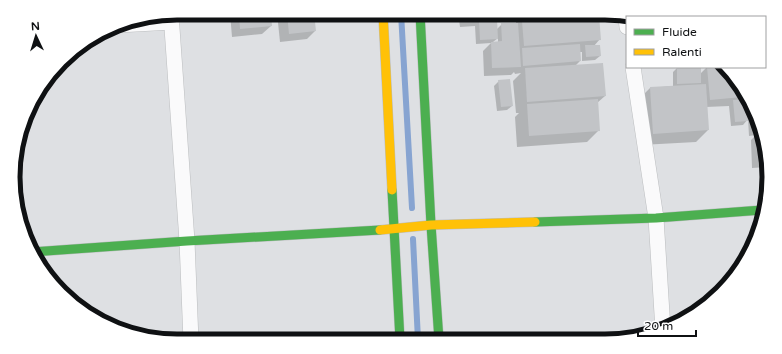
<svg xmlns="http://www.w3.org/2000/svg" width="782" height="354" viewBox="0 0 782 354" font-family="'Varela Round',sans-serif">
	<rect width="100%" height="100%" fill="#dee0e3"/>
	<g fill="#0003" fill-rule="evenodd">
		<path d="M230,13H270L271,26L262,34L232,37Z"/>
		<path d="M277,13H313L315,31L307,39L280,42Z"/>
		<path d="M337,13H355L351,17L337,18Z"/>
		<path d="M458,13H499L500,16L496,20V30L502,24H516V21H507V13H560L548,14V18L545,20L600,39L594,46L600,56L595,60L582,61V52H579L580,61L575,66L605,96L597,103L599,130L587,142L517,147L515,117L519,113H516L513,81L521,73L515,74L514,72L511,75L484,76L483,51L491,43L476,44L475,26L460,27ZM498,38V42H493Z"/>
		<path d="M678,67H691L700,74L707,67H725L749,104H746V114L752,108L756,114L767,167L752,168L751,140L756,135L749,136L748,119L743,125L731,126L729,106L706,107L708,130L696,142L641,145L638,100L650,88L673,86V72Z"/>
		<path d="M499,81L512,106L507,110L497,111L494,86Z"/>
	</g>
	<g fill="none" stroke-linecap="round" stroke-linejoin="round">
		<g stroke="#87a4d1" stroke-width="6">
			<path d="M401,13L412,208"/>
			<path d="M413,239L418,340"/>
		</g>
	</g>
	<g fill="#c2c4c7">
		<path d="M239,13H271L272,26L240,29Z"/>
		<path d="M287,13H314L316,31L289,34Z"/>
		<path d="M467,13H500L501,16L468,19Z"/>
		<rect x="511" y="13" width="9" height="4"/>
		<path d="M524,13H549V18L525,20Z"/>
		<path d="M599,15L601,40L524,46L522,21Z"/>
		<path d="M497,19L498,39L480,40L479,20Z"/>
		<path d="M501,23H518L521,67L492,68L491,42L502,41Z"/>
		<path d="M580,44L581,61L523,66L522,48Z"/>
		<path d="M585,45H600L601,56L586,57Z"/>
		<path d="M603,63L606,96L527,102L525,68Z"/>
		<path d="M677,67H701V83L677,84Z"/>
		<path d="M707,67H725L742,92V97L710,100Z"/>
		<path d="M510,79L513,106L501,107L498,80Z"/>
		<path d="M706,84L709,130L653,134L650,87Z"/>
		<path d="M598,99L600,131L529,136L527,104Z"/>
		<path d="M746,99L748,121L735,122L733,100Z"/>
		<path d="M760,134L766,159L761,160Z"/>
	</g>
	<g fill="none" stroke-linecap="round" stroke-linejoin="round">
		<defs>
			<g id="street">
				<path d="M171,14L187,241L191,341"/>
				<path d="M626,17L627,27"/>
				<path d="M118,25L172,22"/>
				<path d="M633,67L656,218L663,330"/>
			</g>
			<g id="fast">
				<path d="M420,13L431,225L439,340"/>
				<path d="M392,190L400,340"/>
				<path d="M535,222L656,218L762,210"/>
				<path d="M32,252L187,241L380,230"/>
			</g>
			<g id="slow">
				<path d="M383,13L392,190"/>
				<path d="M380,230L431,225L535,222"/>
			</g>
		</defs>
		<use href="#street" stroke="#bbbdbf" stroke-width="16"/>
		<use href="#fast" stroke="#bbbdbf" stroke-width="10"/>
		<use href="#slow" stroke="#bbbdbf" stroke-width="10"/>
		<use href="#street" stroke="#fafafb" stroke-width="15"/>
		<use href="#fast" stroke="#4caf50" stroke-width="9"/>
		<use href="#slow" stroke="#ffc107" stroke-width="9"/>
	</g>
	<path d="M0 0H782V354H0ZM177 20H605A157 157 0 0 1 762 177V177A157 157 0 0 1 605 334H177A157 157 0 0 1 20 177V177A157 157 0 0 1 177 20Z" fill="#fff" fill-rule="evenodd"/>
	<path fill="none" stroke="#0f1113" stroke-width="5" d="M177 20H605A157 157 0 0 1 762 177V177A157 157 0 0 1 605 334H177A157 157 0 0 1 20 177V177A157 157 0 0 1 177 20Z"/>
	<rect x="626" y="16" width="140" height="52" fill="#ffffff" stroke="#9fa0a1"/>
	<rect x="634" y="29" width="20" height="6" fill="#4caf50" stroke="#9fa0a1"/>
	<text x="662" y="36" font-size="12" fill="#0f1113">Fluide</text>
	<rect x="634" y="49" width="20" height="6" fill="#ffc107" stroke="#9fa0a1"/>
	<text x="662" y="56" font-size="12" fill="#0f1113">Ralenti</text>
	<g transform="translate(36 36) rotate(356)" stroke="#ffffff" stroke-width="3" paint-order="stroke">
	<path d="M0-3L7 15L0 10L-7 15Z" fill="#0f1113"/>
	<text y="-6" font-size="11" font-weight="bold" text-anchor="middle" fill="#0f1113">N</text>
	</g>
	<path d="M638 330v6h58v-6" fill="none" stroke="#0f1113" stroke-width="2"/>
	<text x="644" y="330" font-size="12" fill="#0f1113" stroke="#ffffff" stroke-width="3" paint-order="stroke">20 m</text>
</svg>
